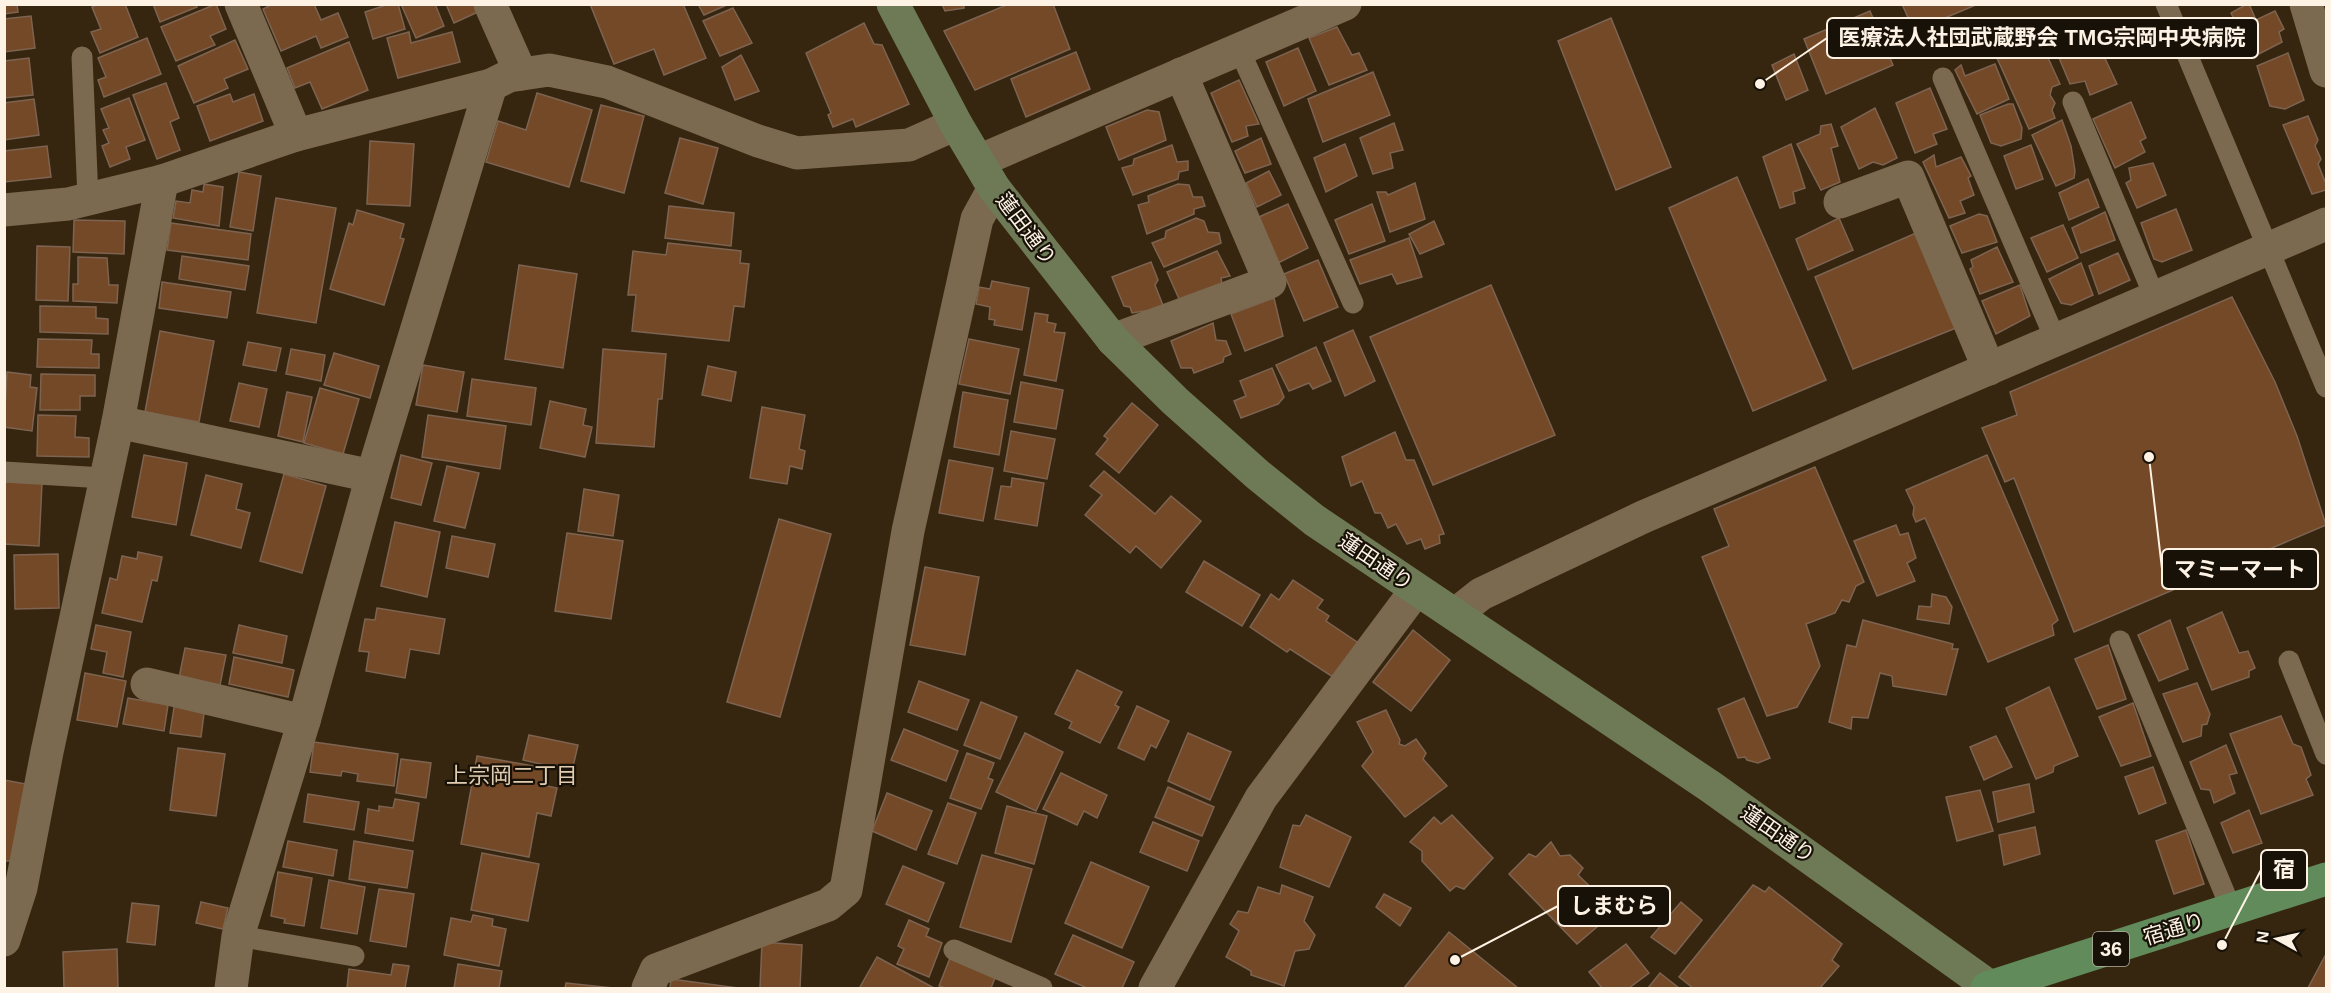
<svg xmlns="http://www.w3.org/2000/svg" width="2331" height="993" viewBox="0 0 2331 993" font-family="Helvetica,'Noto Sans JP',sans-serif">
	<rect width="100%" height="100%" fill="#36260f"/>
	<g fill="#744927" stroke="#7d6351" stroke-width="1.5">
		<path d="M4,4H17L18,12L4,14Z"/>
		<path d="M98,4H125L138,37L100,53L91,32L101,29L92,7Z"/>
		<path d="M153,4H196L197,7L160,22Z"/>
		<path d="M216,4L226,29L210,36L215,45L176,61L161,27Z"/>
		<path d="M273,4H314L321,20L338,13L348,37L321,48L316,36L281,51L263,9Z"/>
		<path d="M389,4H398L405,29L373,39L365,12Z"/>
		<path d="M401,4H435L444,26L416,38Z"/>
		<path d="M446,4H477L480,11L454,23Z"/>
		<path d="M590,4H683L706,58L664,75L654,49L614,64Z"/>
		<path d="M698,4H729L704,15Z"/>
		<path d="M942,4H964V8L945,11Z"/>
		<path d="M1009,4H1053L1070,49L975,90L944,31Z"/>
		<path d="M1902,4H1978L1914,31Z"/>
		<path d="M2247,4H2249L2256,20L2275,11L2284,29L2279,32L2282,42L2253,57L2231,13Z"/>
		<path d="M733,8L752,43L720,56L703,21Z"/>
		<path d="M1870,11L1893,65L1826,94L1804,39Z"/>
		<path d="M31,16L35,48L4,52V19Z"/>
		<path d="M1611,18L1671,167L1616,190L1558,41Z"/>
		<path d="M2088,22L2117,84L2090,95L2085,81L2070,84L2051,39Z"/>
		<path d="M864,23L874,44L882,45L909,104L856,127L853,119L833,127L828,115L831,113L806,53Z"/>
		<path d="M1337,27L1352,55L1359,53L1367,70L1329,85L1309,38Z"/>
		<path d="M409,32L411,43L452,32L460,62L398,78L387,38Z"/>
		<path d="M2038,36L2060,84L2052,87L2050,95L2055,103L2052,110L2055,118L2029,129L1997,58Z"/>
		<path d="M147,38L161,74L104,97L98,80L106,77L98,58Z"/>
		<path d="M235,40L248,69L224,79L228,88L194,103L178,66Z"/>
		<path d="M349,42L368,90L322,109L310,82L295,88L287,68Z"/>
		<path d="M1298,48L1316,91L1284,106L1266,62Z"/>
		<path d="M1076,52L1090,89L1026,117L1011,79Z"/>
		<path d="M2288,53L2304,100L2285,109L2270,106L2257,66Z"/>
		<path d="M1794,54L1808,90L1786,100L1772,65Z"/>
		<path d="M741,55L759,91L735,100L722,67Z"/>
		<path d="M29,58L33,95L4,98V61Z"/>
		<path d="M1995,64L2009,99L1977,114L1955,70L1961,65L1965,76Z"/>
		<path d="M1373,72L1390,115L1323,142L1308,99Z"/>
		<path d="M1239,80L1259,124L1246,126L1248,136L1232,142L1211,93Z"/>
		<path d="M166,83L179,118L170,122L180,150L157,159L133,95Z"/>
		<path d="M1930,88L1947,129L1933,134L1937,144L1915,153L1896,103Z"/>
		<path d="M537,93L592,110L569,187L486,162L498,121L526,130Z"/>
		<path d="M230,94L233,102L254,94L263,121L210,141L197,106Z"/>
		<path d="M129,98L145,140L126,147L130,159L110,167L102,146L109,143L103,130L109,128L101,109Z"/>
		<path d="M34,99L39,135L4,140V103Z"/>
		<path d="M2131,102L2146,138L2140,141L2145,152L2115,168L2093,119Z"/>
		<path d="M2008,104H2013L2022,128L2021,139L2001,146L1991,143L1980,115Z"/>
		<path d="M601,105L644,116L624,193L581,181Z"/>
		<path d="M1875,108L1897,158L1883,165L1873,162L1859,169L1841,127Z"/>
		<path d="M1147,110L1159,112L1166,140L1119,160L1106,127Z"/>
		<path d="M2308,116L2318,140L2315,146L2321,159L2318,164L2326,184V190L2312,194L2283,125Z"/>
		<path d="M2062,120L2071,146L2075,171L2074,178L2056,186L2032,135Z"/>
		<path d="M1394,123L1403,150L1390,153L1393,168L1373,174L1360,138Z"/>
		<path d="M1831,124L1838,146L1831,148L1840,182L1821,190L1797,144L1820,134L1821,126Z"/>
		<path d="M680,138L718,148L703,204L665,193Z"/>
		<path d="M1261,138L1271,164L1245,173L1235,151Z"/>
		<path d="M370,141L414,144L410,206L367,204Z"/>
		<path d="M1345,144L1357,176L1326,192L1314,158Z"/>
		<path d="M1791,144L1805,188L1793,192L1795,203L1780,208L1763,157Z"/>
		<path d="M1172,145L1177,162L1188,161V170L1179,172L1178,179L1133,195L1122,168L1133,165L1134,159Z"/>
		<path d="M2031,145L2043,179L2016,189L2004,156Z"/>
		<path d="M47,146L51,177L4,182V151Z"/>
		<path d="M1934,155L1936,167L1961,157L1971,176L1968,178L1974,195L1960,201L1965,213L1949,218L1923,162Z"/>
		<path d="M2153,163L2166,195L2137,208L2126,183L2131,180L2129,168Z"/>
		<path d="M1269,171L1281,195L1257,207L1246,183Z"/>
		<path d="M239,172L261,176L253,231L230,227Z"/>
		<path d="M1737,177L1826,380L1753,411L1669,208Z"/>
		<path d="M2088,179L2099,207L2069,220L2059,193Z"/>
		<path d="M1415,183L1425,219L1390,232L1377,192H1386L1388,195Z"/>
		<path d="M204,184L223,187L219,226L173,218L176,201L190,203L192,190L203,192Z"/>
		<path d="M1178,184L1189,185L1193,197H1202L1205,206L1194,209V214L1147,234L1138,205L1149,202L1148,196Z"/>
		<path d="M276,198L336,208L316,323L257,313Z"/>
		<path d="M1288,204L1308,248L1278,263L1259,217Z"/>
		<path d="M1372,204L1385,241L1349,254L1335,220Z"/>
		<path d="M669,206L734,213L731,246L665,238Z"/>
		<path d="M2176,209L2192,250L2162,262L2154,259L2141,223Z"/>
		<path d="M357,210L404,224L400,238L404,239L384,305L330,289L349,223L353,225Z"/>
		<path d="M2105,212L2115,240L2081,253L2072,228Z"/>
		<path d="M1979,214L1987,216L1997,242L1962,253L1950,226Z"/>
		<path d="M1196,218L1204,221L1208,232L1219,233L1221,243L1164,267L1152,243L1165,238L1166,231Z"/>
		<path d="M1839,218L1853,250L1808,270L1796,239Z"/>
		<path d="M74,220L125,221L124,254L73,252Z"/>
		<path d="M1434,221L1444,244L1420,254L1409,234Z"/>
		<path d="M171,223L251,234L248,260L167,250Z"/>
		<path d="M2063,225L2078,258L2047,272L2031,238Z"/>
		<path d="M1916,233L1956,328L1853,369L1815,277Z"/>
		<path d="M1409,238L1422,277L1397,284L1392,274L1360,284L1350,260Z"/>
		<path d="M668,243L741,251L740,263L749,264L744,307L734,306L729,341L632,331L636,295H628L633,251L666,255Z"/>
		<path d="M37,246L70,247L68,301L36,300Z"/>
		<path d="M1997,247L2013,282L1980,294L1970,269L1973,267L1971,260Z"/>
		<path d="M1217,251L1230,276L1221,278L1222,284L1180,301L1167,272Z"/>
		<path d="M2118,253L2130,280L2099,294L2089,266Z"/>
		<path d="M182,256L249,266L245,290L179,279Z"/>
		<path d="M78,257L107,258L109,285H118L117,303L73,301V284H78Z"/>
		<path d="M1318,260L1338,307L1304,321L1284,274Z"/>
		<path d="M1151,262L1158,280L1155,285L1164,308L1132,313L1130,307L1124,306L1112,277Z"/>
		<path d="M2081,263L2093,295L2071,305L2061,303L2049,279Z"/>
		<path d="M519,265L577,274L563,368L505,359Z"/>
		<path d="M992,281L1029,288L1022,330L994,325L995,320L989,319L990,307L976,304L979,287L990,289Z"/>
		<path d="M162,282L231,292L227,318L159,308Z"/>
		<path d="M1491,285L1555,435L1433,485L1370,337Z"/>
		<path d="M2020,285L2030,316L1996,334L1982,301Z"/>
		<path d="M2232,297L2275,382L2297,436L2326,525L2074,632L2014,478L2005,482L1982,428L2017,415L2010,392Z"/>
		<path d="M1274,298L1283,336L1245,351L1231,314Z"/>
		<path d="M40,306L96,307V318L108,319V334L40,332Z"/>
		<path d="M1035,313L1048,315L1047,322L1056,324L1054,332L1065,333L1056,381L1024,375Z"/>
		<path d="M1213,323L1216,340L1226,341L1231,354L1224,357L1223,362L1194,373L1192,368H1181L1171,341Z"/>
		<path d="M1353,330L1375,381L1345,396L1324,343Z"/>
		<path d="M160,331L214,341L199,422L145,412Z"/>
		<path d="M38,339L92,340L91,354H99V368L37,367Z"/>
		<path d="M969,339L1019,349L1010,394L959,384Z"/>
		<path d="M248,342L281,348L276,371L243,365Z"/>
		<path d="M1316,347L1331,381L1313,389L1309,383L1289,391L1276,365Z"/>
		<path d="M291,349L325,355L321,381L286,374Z"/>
		<path d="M603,349L666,354L662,399H658L654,447L596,443Z"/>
		<path d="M334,353L379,366L370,398L324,385Z"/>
		<path d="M423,365L464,372L457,412L416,405Z"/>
		<path d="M708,366L736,372L731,401L702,395Z"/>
		<path d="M1272,368L1284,397L1278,404L1241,418L1234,401L1246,396L1240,381Z"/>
		<path d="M7,372L31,375L30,387L37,388L32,431L4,427Z"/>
		<path d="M41,374L95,375V396H80V410H40Z"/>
		<path d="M472,379L536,388L531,425L467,416Z"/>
		<path d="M1021,382L1063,390L1056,429L1014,422Z"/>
		<path d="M239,383L267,389L259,427L230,421Z"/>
		<path d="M320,388L359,399L343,454L304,443Z"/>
		<path d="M287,392L312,397L303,442L278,436Z"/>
		<path d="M963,392L1008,400L999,455L954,447Z"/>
		<path d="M550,401L586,409L583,425L592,427L585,457L540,448Z"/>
		<path d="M1132,403L1158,425L1119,473L1096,454L1108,439L1104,436Z"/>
		<path d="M762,407L805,415L799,449L805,451L802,469L790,466L787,484L750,478Z"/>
		<path d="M38,415L76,416L75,437L89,438V457L37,456Z"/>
		<path d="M428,415L506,426L500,469L422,457Z"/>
		<path d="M1011,431L1055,439L1047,479L1004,471Z"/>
		<path d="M1395,432L1406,460H1414L1444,534L1439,535L1440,543L1425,549L1421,539L1407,544L1396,524L1388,528L1381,513H1375L1362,481L1351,486L1342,457Z"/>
		<path d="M144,455L187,463L176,525L132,517Z"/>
		<path d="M401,455L432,463L421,505L391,498Z"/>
		<path d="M1987,455L2058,620L2052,625L2054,635L1988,662L1925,518L1916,522L1913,515L1914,507L1906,490Z"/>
		<path d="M949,460L993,468L983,521L939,513Z"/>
		<path d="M447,466L479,473L465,528L434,521Z"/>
		<path d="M1815,467L1864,582L1856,586L1849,602L1842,600L1835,613L1806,624L1820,666L1797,707L1767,716L1702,557L1729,546L1714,509Z"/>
		<path d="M1104,471L1155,514L1171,496L1201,521L1161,568L1136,546L1130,553L1085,515L1102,495L1090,486Z"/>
		<path d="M284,474L326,486L302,573L260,561Z"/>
		<path d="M206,475L242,484L236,509L250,513L241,548L191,535Z"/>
		<path d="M1012,478L1044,483L1037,526L995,519L1001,486L1011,487Z"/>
		<path d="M4,482L42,483L39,546L4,544Z"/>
		<path d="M584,489L619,495L613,536L578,531Z"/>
		<path d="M779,519L831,534L780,717L727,702Z"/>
		<path d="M395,522L440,532L427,597L381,586Z"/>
		<path d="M1896,525L1900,535L1908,533L1916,558L1907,563L1915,581L1877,596L1854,541Z"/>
		<path d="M567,533L623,541L611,619L555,611Z"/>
		<path d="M452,536L495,544L488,577L446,568Z"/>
		<path d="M138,552L162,557L157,581L152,580L142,622L102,613L110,578L117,580L122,556L137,559Z"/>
		<path d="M58,554L59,608L15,609L14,555Z"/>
		<path d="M1204,561L1260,595L1242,626L1186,592Z"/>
		<path d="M925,567L979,577L965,655L910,645Z"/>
		<path d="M1293,580L1323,600L1317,608L1329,616L1326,621L1360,644L1336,679L1290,649L1287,652L1250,627L1271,594L1279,600Z"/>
		<path d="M1932,594L1946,597L1952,607L1949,624L1917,619L1919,606L1931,607Z"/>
		<path d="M377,608L445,619L439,654L410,649L405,678L366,671L369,652L359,651L365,619L375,620Z"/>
		<path d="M2222,612L2239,653L2248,651L2255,668L2249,671V677L2212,690L2187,628Z"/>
		<path d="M1863,620L1953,644L1952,649H1958L1946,695L1893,686L1892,676L1880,673L1868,718L1852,717L1851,729L1829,722L1847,645L1856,647Z"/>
		<path d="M2170,620L2188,669L2159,681L2138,635Z"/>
		<path d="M96,625L131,632L123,677L103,673L107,652L91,649Z"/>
		<path d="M239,625L287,636L282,663L233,653Z"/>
		<path d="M1413,630L1450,660L1411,711L1373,682Z"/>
		<path d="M2108,645L2126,699L2097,709L2075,659Z"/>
		<path d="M185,648L226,655L220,685L179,678Z"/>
		<path d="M234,657L294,670L288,697L229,684Z"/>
		<path d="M1077,670L1122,692L1115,705L1119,707L1100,743L1069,728L1072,722L1055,714Z"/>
		<path d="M85,673L126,681L117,727L77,720Z"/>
		<path d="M919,681L969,700L957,730L908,712Z"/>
		<path d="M2197,683L2210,714L2207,724L2202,725L2201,736L2183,742L2163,694Z"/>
		<path d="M2049,687L2078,756L2054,766L2053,772L2036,779L2006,708Z"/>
		<path d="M128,698L168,705L164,731L123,724Z"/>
		<path d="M1744,698L1770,758L1758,763L1747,760L1745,757L1738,758L1718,709Z"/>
		<path d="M175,701L205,706L201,737L170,733Z"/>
		<path d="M981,702L1017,717L1000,759L964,745Z"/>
		<path d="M2133,703L2151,756L2121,766L2099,717Z"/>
		<path d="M1137,706L1169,721L1156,748L1151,745L1144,760L1118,748Z"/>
		<path d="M1386,710L1400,740L1399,744L1405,746L1416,739L1426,753L1423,759L1447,786L1405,817L1362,766L1373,752L1357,722Z"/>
		<path d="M2281,716L2293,744L2301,747L2311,775L2306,779L2313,795L2261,814L2230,734Z"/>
		<path d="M904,729L958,751L946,781L891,760Z"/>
		<path d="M1025,733L1063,752L1036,811L996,792Z"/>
		<path d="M1188,733L1231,752L1210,800L1168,781Z"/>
		<path d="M529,735L578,745L572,771L523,760Z"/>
		<path d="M1996,736L2012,767L1984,780L1970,747Z"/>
		<path d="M314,742L398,754L394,786L357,781L358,774L342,771L341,776L310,772Z"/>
		<path d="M2226,745L2237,773L2229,775L2235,793L2214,803L2210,790L2201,789L2190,762Z"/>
		<path d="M178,748L225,754L216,816L170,810Z"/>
		<path d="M967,753L994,763L988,778L993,780L981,809L950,798Z"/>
		<path d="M477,756L545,768L542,785L557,788L551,816L537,813L529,857L461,844Z"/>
		<path d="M401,759L431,763L426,798L396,793Z"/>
		<path d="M2153,767L2166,803L2139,814L2125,777Z"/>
		<path d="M1061,773L1107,795L1097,818L1084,811L1077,825L1043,809Z"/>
		<path d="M4,780L26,784L14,861H4Z"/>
		<path d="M2029,784L2034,812L1998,822L1993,792Z"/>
		<path d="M1168,787L1214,807L1202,836L1155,817Z"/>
		<path d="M1980,790L1993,831L1957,841L1946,797Z"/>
		<path d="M887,793L932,811L916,850L872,831Z"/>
		<path d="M308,794L359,802L354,830L304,822Z"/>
		<path d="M395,799L419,803L413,841L365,833L368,809L379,811V806L393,808Z"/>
		<path d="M948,803L976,813L957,864L928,854Z"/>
		<path d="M1007,806L1047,816L1034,864L995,853Z"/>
		<path d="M2249,810L2262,843L2233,853L2221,823Z"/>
		<path d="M1306,815L1351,837L1329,887L1280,867L1293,825L1300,826Z"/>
		<path d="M1452,815L1493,858L1464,889L1456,886L1450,891L1422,861V851L1410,842L1434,817L1441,824Z"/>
		<path d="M1153,822L1199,841L1187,871L1140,852Z"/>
		<path d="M2035,827L2040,854L2004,865L1999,835Z"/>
		<path d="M2186,830L2204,884L2174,894L2156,841Z"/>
		<path d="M288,841L337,850L333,876L283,867Z"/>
		<path d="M354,841L413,851L407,888L349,879Z"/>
		<path d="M1551,842L1560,856L1570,855L1583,868L1578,875L1603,899L1587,914L1597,927L1577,944L1509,874L1529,854L1536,857Z"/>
		<path d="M482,853L539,864L528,921L471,910Z"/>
		<path d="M982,855L1032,869L1011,942L960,927Z"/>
		<path d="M1091,862L1149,887L1122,948L1065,923Z"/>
		<path d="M903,866L944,883L928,922L886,904Z"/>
		<path d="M278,872L312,878L304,926L284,923L285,919L271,916Z"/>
		<path d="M329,880L365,887L357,934L321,928Z"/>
		<path d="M1282,885L1313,897L1304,921L1315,935L1309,949L1295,951L1284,986L1251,975V971L1226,957L1239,931L1230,924L1238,911L1248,913L1258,887L1280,894Z"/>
		<path d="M1753,885L1765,892L1769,887L1842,944L1832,960L1839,966L1820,988H1693L1679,977Z"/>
		<path d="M379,889L414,894L406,947L370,941Z"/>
		<path d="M1384,894L1411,908L1400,926L1376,907Z"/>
		<path d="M201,902L228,908L223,929L196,923Z"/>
		<path d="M1681,902L1702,920L1675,954L1651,937Z"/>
		<path d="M132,903L159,906L155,945L127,942Z"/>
		<path d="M473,915L493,919L492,926L506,929L499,966L444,955L451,918L471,922Z"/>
		<path d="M909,920L929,929L926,936L942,943L929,977L897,964L904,949L898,946Z"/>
		<path d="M1449,932L1518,988H1404Z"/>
		<path d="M1073,935L1134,962L1122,988H1087L1055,974Z"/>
		<path d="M762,942L802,945L800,988H760Z"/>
		<path d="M1626,944L1649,973L1629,988H1602L1589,972Z"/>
		<path d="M117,949L118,988H64L63,952Z"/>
		<path d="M2326,954V988H2308Z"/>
		<path d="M877,957L934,988H862L860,987Z"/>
		<path d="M950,958L995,978L991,988H946L939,986Z"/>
		<path d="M393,964L409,966L405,988H347L349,969L391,975Z"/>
		<path d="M458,964L502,971L499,988H454Z"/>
		<path d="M1660,973L1679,988H1648Z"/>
		<path d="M671,979L738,988H670Z"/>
		<path d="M566,983L613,988H565Z"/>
	</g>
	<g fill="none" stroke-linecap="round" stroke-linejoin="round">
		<g stroke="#7b6950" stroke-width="21">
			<path d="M2166,4L2326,387"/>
			<path d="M1239,49L1353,303"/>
			<path d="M82,57L88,199"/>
			<path d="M1943,78L2056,341"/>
			<path d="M2073,102L2155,298"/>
			<path d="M4,472L104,478"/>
			<path d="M2120,641L2232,911"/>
			<path d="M2289,661L2326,754"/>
			<path d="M238,936L354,956"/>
			<path d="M954,950L1042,988"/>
		</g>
		<g stroke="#7b6950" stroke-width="33">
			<path d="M241,4L296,135"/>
			<path d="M490,4L521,74"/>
			<path d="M979,161L1345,4"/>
			<path d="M1840,202L1908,177L1989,369"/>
			<path d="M4,210L68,204L162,181L296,135L491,85L509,76L549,70L607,82L758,141L797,153L909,145L956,124"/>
			<path d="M1113,340L1270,282L1181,74"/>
			<path d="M118,422L372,476"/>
			<path d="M147,684L304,721"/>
			<path d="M4,940L21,888L47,752L118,422L162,181"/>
			<path d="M231,988L238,936L304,721L372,476L491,85"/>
			<path d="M648,988L656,970L828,905L846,890L908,531L977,219L994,188"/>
			<path d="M1155,988L1261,798L1416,590"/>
		</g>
		<g stroke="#7b6950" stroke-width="33">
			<path d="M2306,4L2326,71"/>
			<path d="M1457,613L1481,594L1643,517L2326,224"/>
		</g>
		<path stroke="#6e7a55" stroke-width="33" d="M893,4L956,124L994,188L1113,340L1175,401L1258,475L1314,520L1711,787L1990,987"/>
		<path stroke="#618b5a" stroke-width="33" d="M1987,988L2326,879"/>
	</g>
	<g text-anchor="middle" stroke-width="4.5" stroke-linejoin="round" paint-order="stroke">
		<rect fill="#181107" stroke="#b8aea2" stroke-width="1.5" x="2093" y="932" width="36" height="34" rx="4.5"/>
		<g font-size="20" font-weight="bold" fill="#fdf2e4">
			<text x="2111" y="956">36</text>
		</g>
		<g font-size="21" fill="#fdf2e4" stroke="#181107">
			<text transform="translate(1026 229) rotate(53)" y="7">蓮田通り</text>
			<text transform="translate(1376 562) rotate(34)" y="7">蓮田通り</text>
			<text transform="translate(1778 834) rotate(35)" y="7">蓮田通り</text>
			<text transform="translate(2174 929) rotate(-17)" y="7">宿通り</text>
		</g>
		<g font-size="22" fill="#e0ccb0" stroke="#181107">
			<text x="512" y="783">上宗岡二丁目</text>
		</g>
	</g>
	<path fill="none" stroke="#fdf2e4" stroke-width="2" d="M1760 84L1827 38M2149 457L2162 569M2222 945L2261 870M1455 960L1558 906"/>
	<g fill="#fdf2e4" stroke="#181107" stroke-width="2">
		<circle cx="1760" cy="84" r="6"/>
		<circle cx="2149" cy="457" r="6"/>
		<circle cx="2222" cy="945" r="6"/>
		<circle cx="1455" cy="960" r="6"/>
	</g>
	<g fill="#181107" stroke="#fdf2e4" stroke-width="2">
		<rect x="1827" y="18" width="431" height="40" rx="6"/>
		<rect x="2162" y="549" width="156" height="40" rx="6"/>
		<rect x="2261" y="850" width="46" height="40" rx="6"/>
		<rect x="1558" y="886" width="112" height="40" rx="6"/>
	</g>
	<g font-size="22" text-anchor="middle" font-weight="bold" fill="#fdf2e4">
		<text x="2042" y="45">医療法人社団武蔵野会 TMG宗岡中央病院</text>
		<text x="2240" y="577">マミーマート</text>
		<text x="2284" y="877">宿</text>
		<text x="1614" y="913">しまむら</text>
	</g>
	<rect width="2331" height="993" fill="none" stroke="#fdf2e4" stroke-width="12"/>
	<g transform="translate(2277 939) rotate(278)" stroke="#181107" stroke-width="4.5" paint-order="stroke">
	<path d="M0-4.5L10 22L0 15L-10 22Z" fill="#fdf2e4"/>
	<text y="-9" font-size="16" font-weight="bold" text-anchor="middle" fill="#fdf2e4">N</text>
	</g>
</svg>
